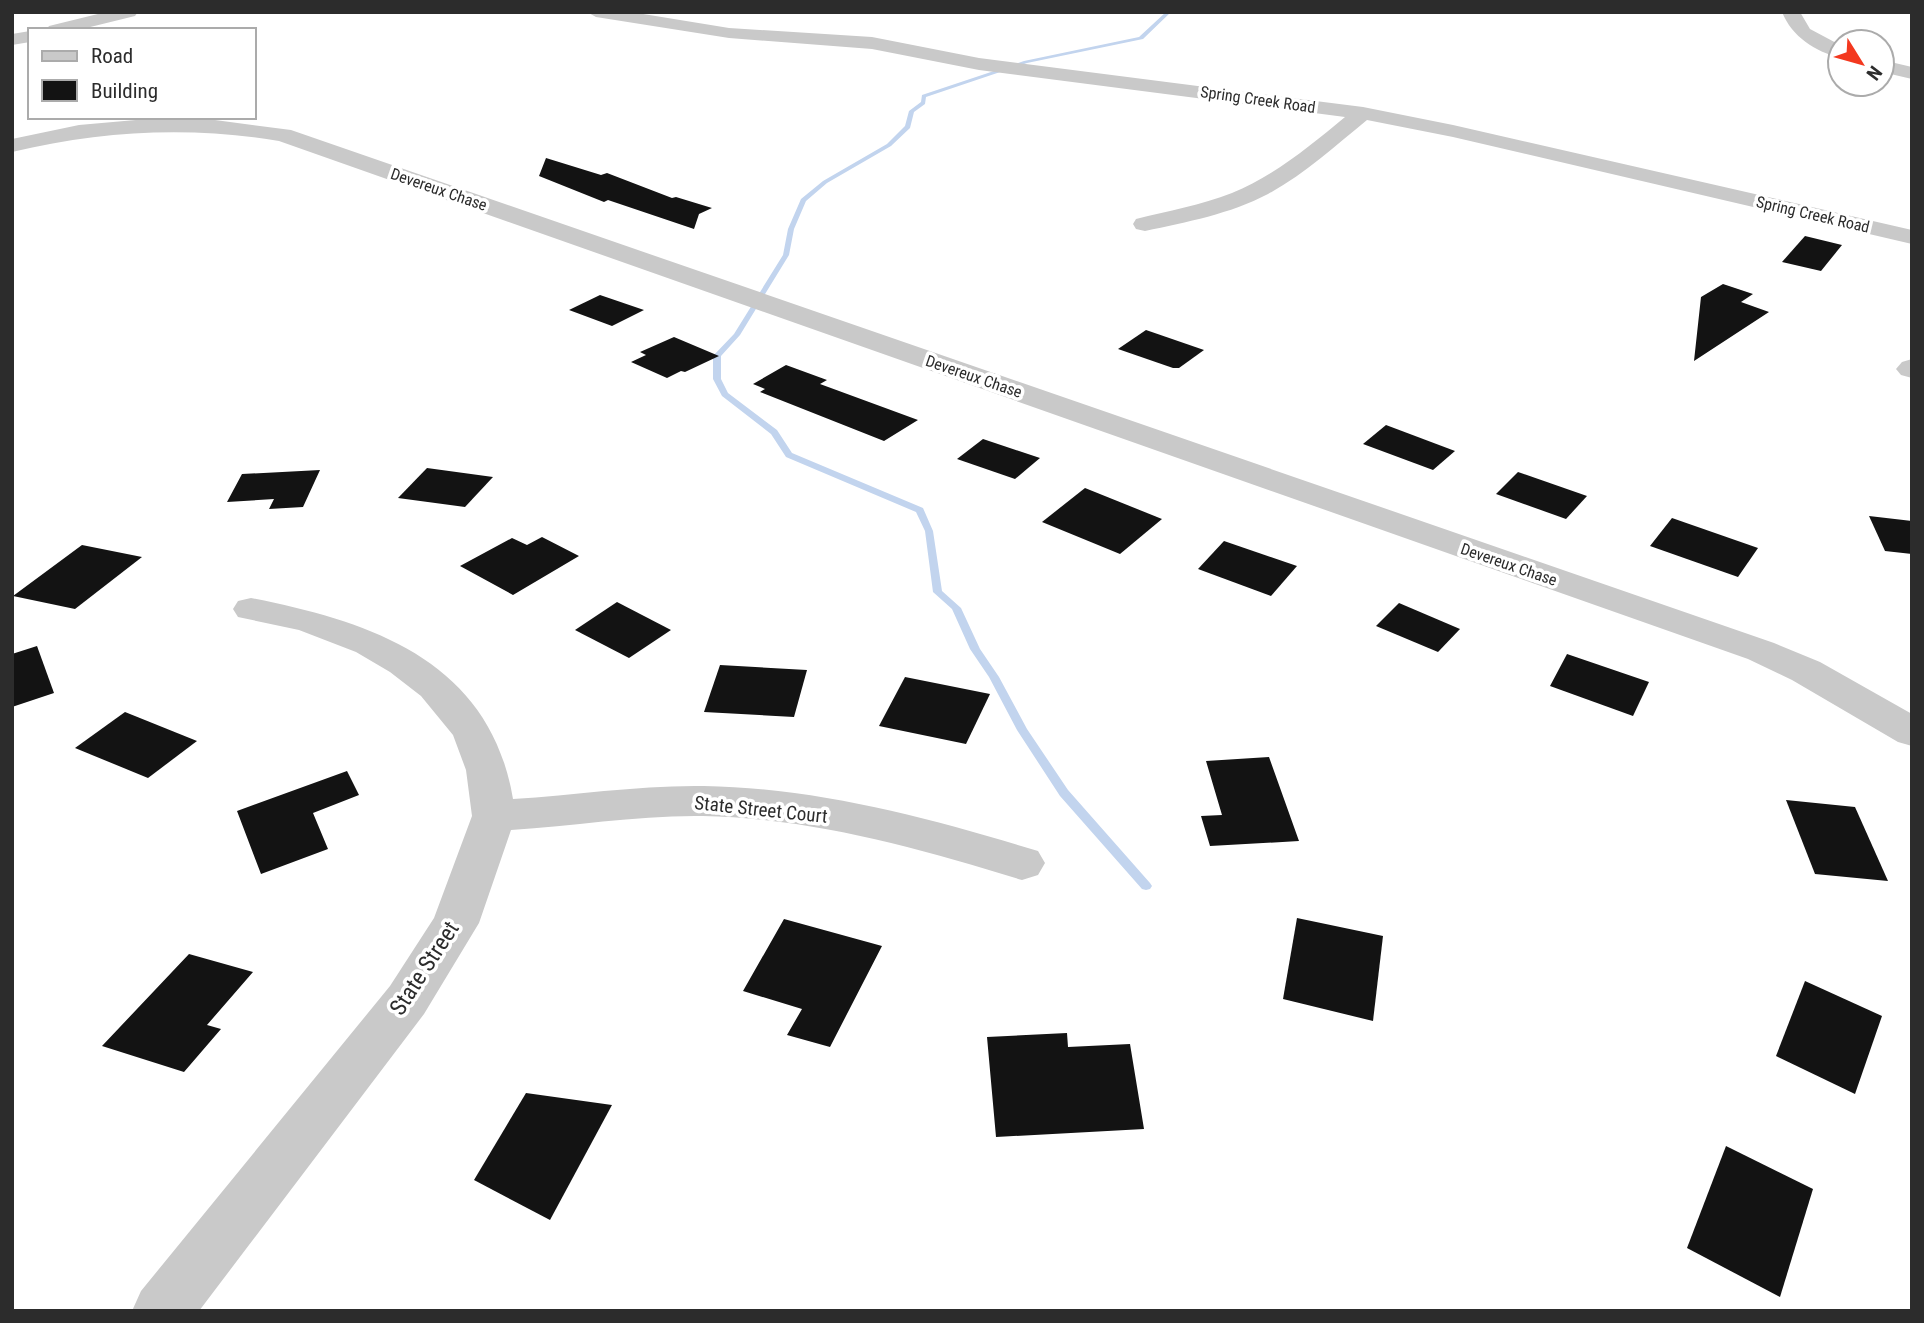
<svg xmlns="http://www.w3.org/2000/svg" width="1924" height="1323" viewBox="0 0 1924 1323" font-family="'Roboto Condensed',sans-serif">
	<rect width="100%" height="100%" fill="#fff"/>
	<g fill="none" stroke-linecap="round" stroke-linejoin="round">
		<path fill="#c2d4ee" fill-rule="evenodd" d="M1166,12H1171L1143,39L1027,63L926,97L925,104L914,112L910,128L891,146L827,183L806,201L794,229L789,255L740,335L721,356V379L728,393L777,430L792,453L923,508L933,531L942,591L961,608L980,649L999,677L1027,729L1068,790L1150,883L1152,886L1150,889L1146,890L1142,889L1060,796L1017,730L989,677L970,649L952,609L933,592L925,531L916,512L786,457L771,434L722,396L713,379V356L734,334L783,255L788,229L801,199L823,181L887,144L905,126L909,111L921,102L922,95L1024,61L1139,37Z"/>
	</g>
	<g fill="#131313">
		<path d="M546,158L601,175L607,173L672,198L676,197L712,208L699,214L694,229L608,200L604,202L539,176Z"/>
		<path d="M1805,236L1842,245L1821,271L1782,262Z"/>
		<path d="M1723,284L1753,294L1741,302L1769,312L1694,361L1701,297Z"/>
		<path d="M600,295L644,310L612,326L569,310Z"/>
		<path d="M1146,330L1204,350L1179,368H1173L1118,349Z"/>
		<path d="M674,337L719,356L685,372L681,371L667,378L631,362L646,355L640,352Z"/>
		<path d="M786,365L827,380L820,384L918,420L884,441L760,392L765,389L753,384Z"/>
		<path d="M1386,425L1455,451L1433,470L1363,444Z"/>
		<path d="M983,439L1040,458L1015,479L957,459Z"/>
		<path d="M427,468L493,477L465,507L398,498Z"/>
		<path d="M320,470L303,507L269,509L274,499L227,502L242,474Z"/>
		<path d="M1518,472L1587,496L1566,519L1496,494Z"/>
		<path d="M1085,488L1162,519L1120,554L1042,522Z"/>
		<path d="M1869,516L1912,521V554L1885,551Z"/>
		<path d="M1672,518L1758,548L1738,577L1650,546Z"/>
		<path d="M542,537L579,556L513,595L460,566L512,538L527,545Z"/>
		<path d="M1224,541L1297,566L1271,596L1198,569Z"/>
		<path d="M82,545L142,557L75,609L13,596Z"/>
		<path d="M617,602L671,630L629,658L575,630Z"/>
		<path d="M1399,603L1460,629L1438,652L1376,626Z"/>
		<path d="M37,646L54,693L12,707V654Z"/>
		<path d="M1567,654L1649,682L1633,716L1550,686Z"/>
		<path d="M720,665L807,670L794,717L704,712Z"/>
		<path d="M905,677L990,694L966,744L879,726Z"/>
		<path d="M125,712L197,741L148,778L75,748Z"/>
		<path d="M1269,757L1299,841L1210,846L1201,816L1222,815L1206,761Z"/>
		<path d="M347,771L359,795L313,813L328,849L261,874L237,811Z"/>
		<path d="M1786,800L1855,807L1888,881L1815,874Z"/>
		<path d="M1297,918L1383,936L1373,1021L1283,999Z"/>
		<path d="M784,919L882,946L830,1047L787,1035L802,1009L743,991Z"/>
		<path d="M189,954L253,972L207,1025L221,1029L184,1072L102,1046Z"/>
		<path d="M1805,981L1882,1016L1855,1094L1776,1056Z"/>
		<path d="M1067,1033L1068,1047L1130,1044L1144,1129L996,1137L987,1037Z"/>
		<path d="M526,1093L612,1105L550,1220L474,1180Z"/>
		<path d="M1726,1146L1813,1189L1780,1297L1687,1248Z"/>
	</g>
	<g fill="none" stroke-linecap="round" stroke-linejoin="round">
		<g fill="#c9c9c9" fill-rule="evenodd">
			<path d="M106,12H138L135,16L78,30H46L49,26Z"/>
			<path d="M587,12H631L729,28L872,37L979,58L1363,107L1453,125L1912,230V244L1453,137L1367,120C1335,146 1305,174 1268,194C1230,214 1187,222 1145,231L1136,229L1133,224L1136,219C1168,211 1201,205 1232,193C1274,176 1310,146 1345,117L979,70L872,49L729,38L596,17Z"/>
			<path d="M1782,12H1800L1810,29L1840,45V58C1815,51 1792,37 1782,12Z"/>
			<path d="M30,31V42L12,45V34Z"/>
			<path d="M1882,60L1912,67V79L1882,72Z"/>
			<path d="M147,119L215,120L291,130L1774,643L1820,662L1912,714V746L1898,742L1792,680L1748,659L279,141C188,126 101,131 12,152V139L79,125Z"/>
			<path d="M1912,359V378L1901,375L1896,369L1902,362Z"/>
			<path d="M251,598C372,622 490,661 513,799C577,795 640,785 704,786C818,788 929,818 1038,851L1045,863L1038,875L1022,880C918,848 812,818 703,816C639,815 575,826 511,830L479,923L424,1014L199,1311H132L141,1291L390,986L434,918L472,816L466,770L453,735L421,696L390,672L356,652L299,630L238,617L233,609L238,601Z"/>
		</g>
	</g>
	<g text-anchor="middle" stroke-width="7" stroke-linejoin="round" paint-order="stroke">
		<g font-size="16" fill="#2c2c2c" stroke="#fff">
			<text transform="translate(1258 99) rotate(8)" y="6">Spring Creek Road</text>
			<text transform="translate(439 189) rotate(19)" y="6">Devereux Chase</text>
			<text transform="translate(1813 214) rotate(13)" y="6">Spring Creek Road</text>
			<text transform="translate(974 376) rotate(19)" y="6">Devereux Chase</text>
			<text transform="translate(1509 564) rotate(19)" y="6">Devereux Chase</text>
		</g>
		<g font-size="19" fill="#2c2c2c" stroke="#fff">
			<text transform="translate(761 809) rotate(6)" y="7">State Street Court</text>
		</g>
		<g font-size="23" fill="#2c2c2c" stroke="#fff">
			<text transform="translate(424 968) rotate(-57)" y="8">State Street</text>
		</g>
	</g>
	<rect width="1924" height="1323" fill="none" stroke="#2c2c2c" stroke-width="28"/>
	<rect x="28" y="28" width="228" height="91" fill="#ffffff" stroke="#ababab" stroke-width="2"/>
	<rect x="42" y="51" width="35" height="10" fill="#c9c9c9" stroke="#ababab" stroke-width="2"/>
	<text x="91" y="63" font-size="21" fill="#2c2c2c">Road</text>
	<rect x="42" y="80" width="35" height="21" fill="#131313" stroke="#ababab" stroke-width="2"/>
	<text x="91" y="98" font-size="21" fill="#2c2c2c">Building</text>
	<g transform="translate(1861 63) rotate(127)"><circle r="33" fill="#ffffff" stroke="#ababab" stroke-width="2"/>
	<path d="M0-5L12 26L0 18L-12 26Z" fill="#f3381f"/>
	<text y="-10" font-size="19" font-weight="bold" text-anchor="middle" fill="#2c2c2c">N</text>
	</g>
</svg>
